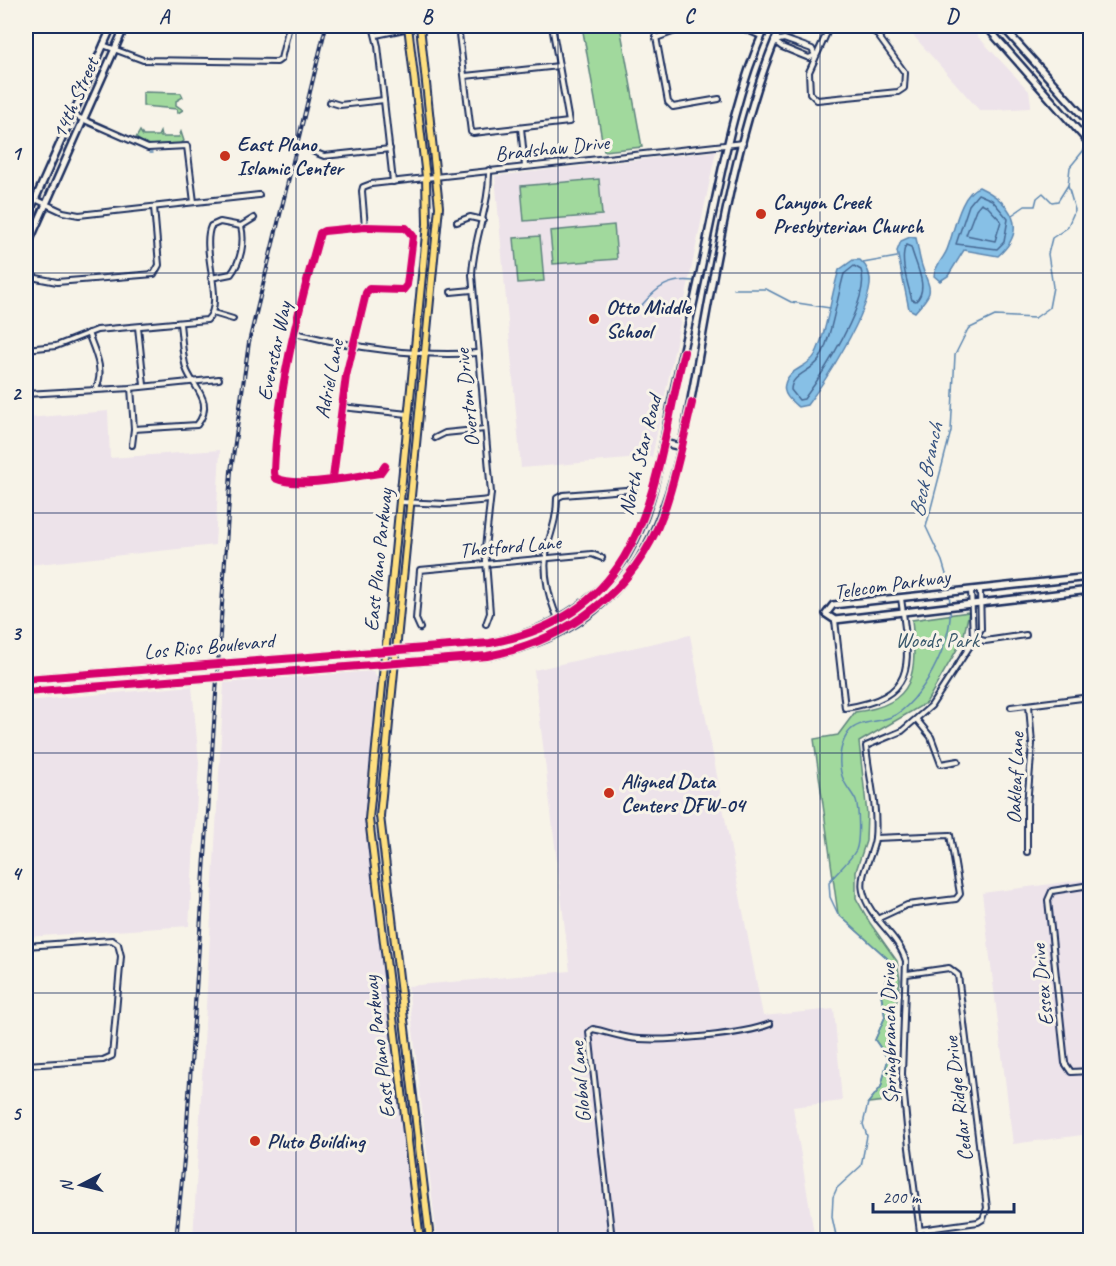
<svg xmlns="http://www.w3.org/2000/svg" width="1116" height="1266" viewBox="0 0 1116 1266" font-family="Caveat,sans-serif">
	<rect width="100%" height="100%" fill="#f7f3e8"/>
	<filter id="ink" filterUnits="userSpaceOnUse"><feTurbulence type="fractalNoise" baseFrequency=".0167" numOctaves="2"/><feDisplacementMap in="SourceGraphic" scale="12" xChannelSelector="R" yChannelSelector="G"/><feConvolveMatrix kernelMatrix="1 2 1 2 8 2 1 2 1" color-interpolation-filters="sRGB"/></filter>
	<g filter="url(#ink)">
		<g fill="#ede3ea">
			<path d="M905,26H968L1029,91L1031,104L1029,108L980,111Z"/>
			<path d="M716,151L652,457L521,468L495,176Z"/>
			<path d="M108,411L110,458L220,450L215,545L29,565L28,418Z"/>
			<path d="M690,635L763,1016L834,1009L842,1101L793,1107L815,1240H437L408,986L570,971L534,670Z"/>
			<path d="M373,671L378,679L367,831L416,1240H193L224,683Z"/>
			<path d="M192,686L199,763L189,926L26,937V701Z"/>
			<path d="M1090,879V1134L1013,1144L982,893Z"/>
		</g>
		<g fill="#a1d99d" stroke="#5e847e" stroke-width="1.5">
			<path d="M582,26H620L642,147L604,151Z"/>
			<path d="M143,92L181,93L183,97L176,101V105L183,110L178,113L177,109L143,106Z"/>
			<path d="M140,131L143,136H158L160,132L161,137H179L181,132L184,141C172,151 148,147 136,138Z"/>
			<path d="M599,179L602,215L524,221L521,186Z"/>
			<path d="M614,225L617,259L553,264L550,231Z"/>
			<path d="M540,236L544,281L518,283L514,238Z"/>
			<path d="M969,612L963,639L926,703L859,742L867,814L866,841L856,871V898L870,923L897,961L900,980L893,1023L895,1100L868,1103L881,1087L888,1059L875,1040L885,1017L881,994L890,973L887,958L838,914L814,739L838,735L855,712C917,705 917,672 912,620Z"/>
		</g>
		<g fill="#87c0e6" stroke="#5c86b0" stroke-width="1.5">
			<path d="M979,187C1010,202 1030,228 998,256L964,250L948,276L940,281L934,276C935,264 945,258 948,247C954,231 961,192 979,187Z"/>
			<path d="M910,237L916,238C918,247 919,257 922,266C930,292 936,289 915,312L909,309L897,251L901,241Z"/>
			<path d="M853,260H860C868,267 871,275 870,285C866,317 827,379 807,405L798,407C791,401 782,394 785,384C789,368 808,368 815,355C827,332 831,295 839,270Z"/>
		</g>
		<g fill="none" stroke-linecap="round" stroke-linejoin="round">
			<g stroke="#466994" stroke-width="1.5">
				<path d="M978,194L992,200L1008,219L1004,242L997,249L956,244L969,205Z"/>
				<path d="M981,203L987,206L1001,221L995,241L966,235L976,209Z"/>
				<path d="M906,245L911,247C915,264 930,288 916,301L912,300C908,285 899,259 906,245Z"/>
				<path d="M854,266L861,270C872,299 822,375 804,399L799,400L791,390C791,374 811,372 819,360C830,343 838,294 844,274Z"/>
			</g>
			<g stroke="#5c86b0" stroke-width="1.5">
				<path d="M149,153H152"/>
				<path d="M1012,215L1025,206H1035L1037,198L1043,193L1052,202L1058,201L1068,185"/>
				<path d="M863,263L897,257"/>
				<path d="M734,289H766L791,302L830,308"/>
				<path d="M642,305C657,287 670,278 694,281"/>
				<path d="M950,604L948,581L942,561L926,527L951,431L955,355L968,329L995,316L1035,318L1049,308L1053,287L1048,254L1052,238L1067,228L1075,210L1068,186L1070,167L1088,145"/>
				<path d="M837,1240L832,1217L833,1197L837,1188L861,1166L867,1136L863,1124L868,1103L881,1087L888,1059L875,1040L885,1017L881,994L890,973L887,958L838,914L830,897L829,882C837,872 850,861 856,850C860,841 859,809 856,801C853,794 847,788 844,781C837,766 839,746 848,733C857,720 878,723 891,717C921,704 953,641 950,609"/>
			</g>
			<defs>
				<g id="street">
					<path d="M373,26L378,46L393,182"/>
					<path d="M458,26L471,132L473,133L569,122L552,26"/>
					<path d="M654,26L668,102L673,107L719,99"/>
					<path d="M738,26L761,36"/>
					<path d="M830,26L809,72L810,93L817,100L898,92L904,88L905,73L876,33L863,26"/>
					<path d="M376,35L419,26"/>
					<path d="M656,38L689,26"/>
					<path d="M784,39L812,49L815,55L809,58L782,47L774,41Z"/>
					<path d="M103,45L143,60L277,62L281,59L289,26"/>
					<path d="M465,76L559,66"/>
					<path d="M330,102L340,105L384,100"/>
					<path d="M73,115L148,148L187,146L194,202"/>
					<path d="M521,128L525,166"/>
					<path d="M314,152L324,156L390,149"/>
					<path d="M35,199L63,212L79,215L259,195"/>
					<path d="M457,222L470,217L483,220"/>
					<path d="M241,226L254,218"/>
					<path d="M365,227L362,191L363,187L371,184L743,143"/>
					<path d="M26,276L57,282L154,274L159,265L154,207"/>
					<path d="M451,292L472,290"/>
					<path d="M213,313L233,319"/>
					<path d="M138,327L144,385"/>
					<path d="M88,333C95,352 105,370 96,389"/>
					<path d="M295,333C356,348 415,357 477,353"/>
					<path d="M26,349L56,346L97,330L207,320C226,303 200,250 211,226L220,222L241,226C245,242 241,261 231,274L211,278"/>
					<path d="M131,388L134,429L132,445"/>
					<path d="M26,394L131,388L219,379"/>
					<path d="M341,407L408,414"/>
					<path d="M134,429L197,425C216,401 192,387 186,368C182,354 182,338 180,324"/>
					<path d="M435,438L445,433L485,429"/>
					<path d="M333,478L346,376L366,293L369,289L403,290L407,285L413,236L406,228L365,227L324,231L320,233C298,311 277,391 274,472L275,478C299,489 353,476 380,473L385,466"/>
					<path d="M400,502L446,504L490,500"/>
					<path d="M971,590L973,637"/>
					<path d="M835,620L845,708C921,697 909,660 901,598"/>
					<path d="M486,624L490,613L485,548L491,493L472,275C473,239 490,206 489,170"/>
					<path d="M420,628L416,619L420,570L592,554L602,558"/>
					<path d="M564,629C549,605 541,572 548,544C553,527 557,515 557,498L563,495L626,490L634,492"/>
					<path d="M973,638L985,641L1026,635"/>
					<path d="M1011,707L1090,697"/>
					<path d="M917,720L931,737L941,764L958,761"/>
					<path d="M875,838L950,835L960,894L956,899L907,905L877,919"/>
					<path d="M1027,852V805L1032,744L1029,705"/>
					<path d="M1090,885L1052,891L1048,900L1065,1063L1071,1072L1090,1071"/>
					<path d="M26,946L112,940L118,944L121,956L112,1056L103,1060L26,1065"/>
					<path d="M907,974L949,968L958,975L987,1208L983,1219L978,1222L920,1230"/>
					<path d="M612,1240L589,1032L593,1029C608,1032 623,1038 639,1039C668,1041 743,1035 770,1024"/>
					<path d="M921,1240L909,1148L902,1074L906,961C898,934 869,919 863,891C859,873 873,856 875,838C878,807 869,777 866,746L902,731L931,706L981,629L980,589"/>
				</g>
				<g id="secondary">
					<path d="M986,26L1090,144"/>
					<path d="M1002,26L1090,124"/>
					<path d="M26,220L112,26"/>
					<path d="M26,249L125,26"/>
					<path d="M664,443L681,447"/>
					<path d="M1090,577L833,605L826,614L835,620L1090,590"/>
					<path d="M26,679L490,643C544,633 598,603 627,555C655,508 661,452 672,399C684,344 697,290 708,235C723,164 736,92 766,26"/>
					<path d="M26,692L487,656C661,624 676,483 702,338C720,237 740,119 781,26"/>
				</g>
				<g id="primary">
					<path d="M408,26L426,177L427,224L369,819L420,1240"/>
					<path d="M420,26L439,207L380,816L430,1240"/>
				</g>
			</defs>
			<use href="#street" stroke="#1b2f5e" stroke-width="8"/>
			<use href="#secondary" stroke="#1b2f5e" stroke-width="10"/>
			<use href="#primary" stroke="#1b2f5e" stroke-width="10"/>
			<use href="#street" stroke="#f7f3e8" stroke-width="4"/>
			<use href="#secondary" stroke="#f7f3e8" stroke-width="5"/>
			<use href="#primary" stroke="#fedf80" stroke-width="6"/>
			<defs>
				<path id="rail" d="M176,1240L186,1139L231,471L249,342L326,26"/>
			</defs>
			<use href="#rail" stroke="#1b2f5e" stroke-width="4"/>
			<use href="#rail" stroke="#f7f3e8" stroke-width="1.5" stroke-dasharray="4.5" stroke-linecap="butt"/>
			<defs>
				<g id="cycleway">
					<path d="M333,478L346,376L366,293L369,289L403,290L407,285L413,236L406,228L365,227L324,231L320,233C298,311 277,391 274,472L275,478C299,489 353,476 380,473L385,466"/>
					<path d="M26,679L490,643C652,613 652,482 684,352"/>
					<path d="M26,692L487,656C567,641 635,591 663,514C676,478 683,440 692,403"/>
				</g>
			</defs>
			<use href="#cycleway" stroke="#f7f3e8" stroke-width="11"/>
			<use href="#cycleway" stroke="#d6006c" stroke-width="8"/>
		</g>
	</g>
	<path fill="none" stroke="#1b2f5e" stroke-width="1.5" stroke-opacity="0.55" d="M296,26V1240M558,26V1240M820,26V1240M26,273H1090M26,513H1090M26,753H1090M26,993H1090"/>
	<g fill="#c8321e" stroke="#f7f3e8" stroke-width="2">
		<circle cx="225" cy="156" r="6"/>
		<circle cx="761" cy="214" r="6"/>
		<circle cx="594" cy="319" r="6"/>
		<circle cx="609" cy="793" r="6"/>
		<circle cx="255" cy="1141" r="6"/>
	</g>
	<g text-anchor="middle" stroke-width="6" stroke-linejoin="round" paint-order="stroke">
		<g font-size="21" fill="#1b2f5e" stroke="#f7f3e8">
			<text transform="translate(75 98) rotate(-66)" y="7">14th Street</text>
			<text transform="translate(552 148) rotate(-6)" y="7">Bradshaw Drive</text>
			<text transform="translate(274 351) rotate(-78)" y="7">Evenstar Way</text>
			<text transform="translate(329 379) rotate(-79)" y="7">Adriel Lane</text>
			<text transform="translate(467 398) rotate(-96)" y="7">Overton Drive</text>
			<text transform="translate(640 455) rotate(-76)" y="7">North Star Road</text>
			<text transform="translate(510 546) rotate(-5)" y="7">Thetford Lane</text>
			<text transform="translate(378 560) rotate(-84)" y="7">East Plano Parkway</text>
			<text transform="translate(892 584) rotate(-8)" y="7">Telecom Parkway</text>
			<text transform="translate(209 646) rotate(-5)" y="7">Los Rios Boulevard</text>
			<text transform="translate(1015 778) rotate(-88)" y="7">Oakleaf Lane</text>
			<text transform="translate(1042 985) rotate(-96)" y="7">Essex Drive</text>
			<text transform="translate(889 1034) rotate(-91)" y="7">Springbranch Drive</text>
			<text transform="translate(379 1047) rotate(-97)" y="7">East Plano Parkway</text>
			<text transform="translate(580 1082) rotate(-95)" y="7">Global Lane</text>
			<text transform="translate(958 1099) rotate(-97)" y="7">Cedar Ridge Drive</text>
		</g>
		<g font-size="21" font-weight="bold" fill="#1b2f5e" stroke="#f7f3e8" text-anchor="start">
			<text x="237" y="151">East Plano<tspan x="237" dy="24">Islamic Center</tspan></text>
			<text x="773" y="209">Canyon Creek<tspan x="773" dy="24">Presbyterian Church</tspan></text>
			<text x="606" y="314">Otto Middle<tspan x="606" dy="24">School</tspan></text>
			<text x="621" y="788">Aligned Data<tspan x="621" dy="24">Centers DFW-04</tspan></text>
			<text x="267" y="1148">Pluto Building</text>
		</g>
		<g font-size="21" fill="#3c5a6e" stroke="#f7f3e8">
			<text x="937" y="647">Woods Park</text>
		</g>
		<g font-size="22" font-style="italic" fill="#365380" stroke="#f7f3e8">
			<text transform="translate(925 470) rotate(-78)" y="8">Beck Branch</text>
		</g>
	</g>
	<rect width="1116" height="1266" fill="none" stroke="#f7f3e8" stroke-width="66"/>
	<g transform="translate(81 1185) rotate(263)" stroke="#f7f3e8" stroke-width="4.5" paint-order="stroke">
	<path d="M0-4.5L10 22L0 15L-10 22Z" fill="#1b2f5e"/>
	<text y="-9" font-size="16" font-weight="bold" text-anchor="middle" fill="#1b2f5e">N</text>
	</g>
	<path d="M873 1203v9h141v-9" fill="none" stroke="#1b2f5e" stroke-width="3"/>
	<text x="882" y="1203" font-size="18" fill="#1b2f5e" stroke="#f7f3e8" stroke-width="4.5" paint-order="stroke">200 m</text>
	<rect x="33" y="33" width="1050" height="1200" fill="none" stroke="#1b2f5e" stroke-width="2"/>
	<g font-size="20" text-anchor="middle" font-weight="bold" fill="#1b2f5e">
		<text x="164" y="23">A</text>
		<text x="427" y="23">B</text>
		<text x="689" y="23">C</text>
		<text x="952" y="23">D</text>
		<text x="16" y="160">1</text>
		<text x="16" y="400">2</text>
		<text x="16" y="640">3</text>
		<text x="16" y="880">4</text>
		<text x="16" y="1120">5</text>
	</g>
</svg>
